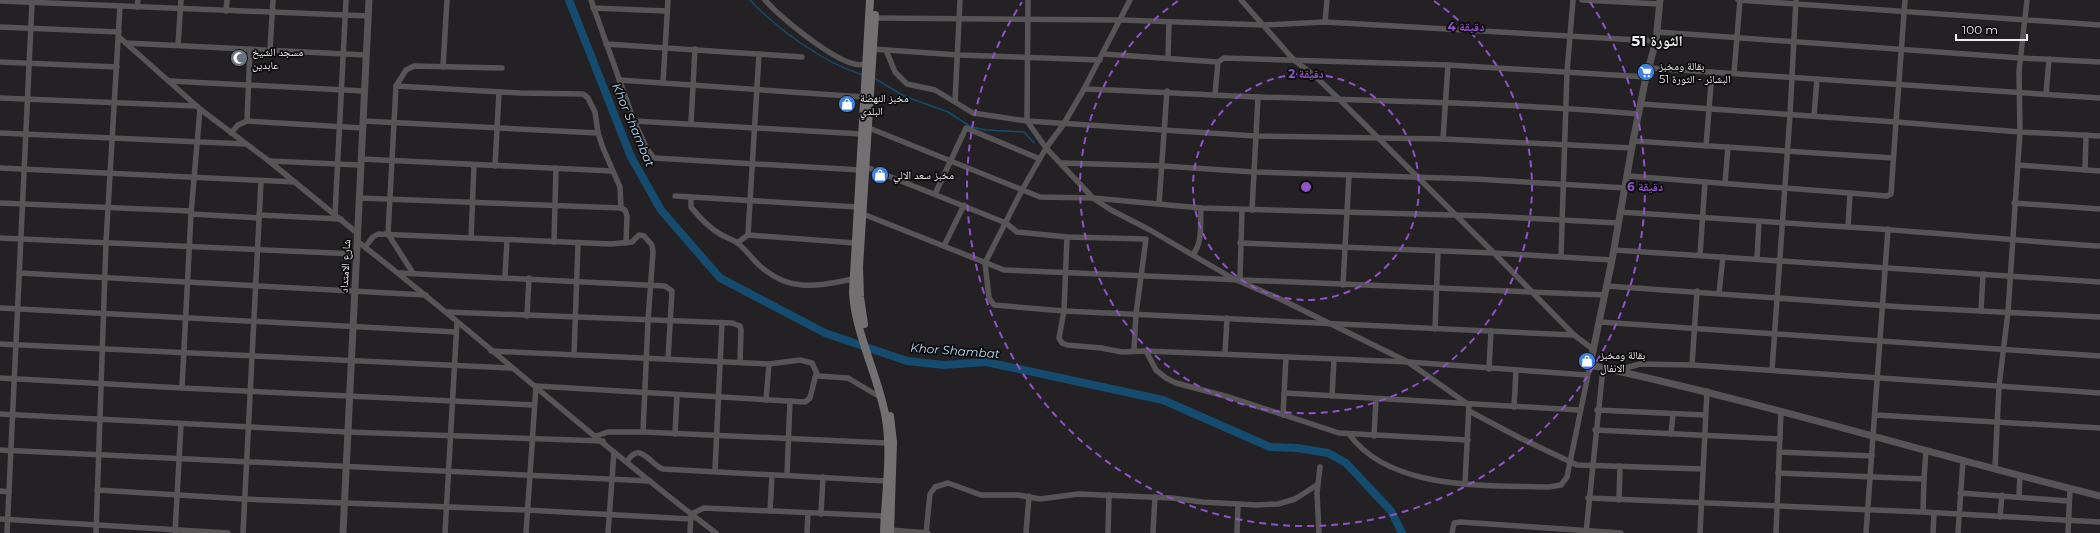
<svg xmlns="http://www.w3.org/2000/svg" width="2100" height="533" viewBox="0 0 2100 533" font-family="Montserrat,'Noto Naskh Arabic',sans-serif">
	<rect width="100%" height="100%" fill="#232124"/>
	<g fill="none" stroke-linecap="round" stroke-linejoin="round">
		<g stroke="#154b6e" stroke-width="1.5">
			<path d="M750,0C778,30 824,63 863,75"/>
			<path d="M874,78L904,96L948,112L971,127L986,130L1024,132L1034,143"/>
		</g>
		<path stroke="#154b6e" stroke-width="8" d="M569,0L631,157L661,210L720,278L825,333L907,361L944,365L986,362L1163,400L1270,447L1297,448L1328,453L1346,463L1391,511L1402,533"/>
		<g stroke="#565455" stroke-width="5.5">
			<path d="M591,0L634,121L647,149L654,158L860,170"/>
			<path d="M765,0C781,18 828,56 851,63C856,65 861,65 866,64"/>
			<path d="M1028,0L1027,121L1255,136L1443,139L1632,148"/>
			<path d="M1130,0L1084,89L1063,125L1046,148L1022,190L985,263L989,298L994,305L1064,311L1574,335"/>
			<path d="M1241,0L1294,60L1317,78L1339,99L1494,253L1612,260"/>
			<path d="M1582,0L1659,4"/>
			<path d="M1738,0L2100,25"/>
			<path d="M2027,0L2019,71L2020,132L2100,136"/>
			<path d="M0,1L368,16"/>
			<path d="M137,7L138,0"/>
			<path d="M593,8L667,11"/>
			<path d="M226,11L227,0"/>
			<path d="M875,18L1121,20L1264,25L1325,22L1656,41"/>
			<path d="M1325,22L1327,0"/>
			<path d="M0,27L119,32"/>
			<path d="M1658,32L2021,58L2100,62"/>
			<path d="M119,37L200,109L269,161L357,233"/>
			<path d="M126,43L366,55"/>
			<path d="M606,44L802,57"/>
			<path d="M178,45L181,0"/>
			<path d="M873,49L958,55L1100,60"/>
			<path d="M270,50L273,0"/>
			<path d="M886,50L895,72L907,84L935,90L973,113L1027,121L1046,148L1093,198L1111,210L1150,230L1232,278L1278,298L1408,362L1469,405L1465,483"/>
			<path d="M1104,54L1218,62"/>
			<path d="M1168,58L1169,22"/>
			<path d="M0,62L117,67"/>
			<path d="M443,67L447,0"/>
			<path d="M1649,68L2100,98"/>
			<path d="M1734,73L1740,0"/>
			<path d="M619,80L864,97"/>
			<path d="M170,81L364,91"/>
			<path d="M663,83L668,0"/>
			<path d="M396,86L520,93L583,94L588,98L595,112L598,133L603,148L620,187L621,208"/>
			<path d="M1084,89C1143,91 1201,95 1259,97C1386,101 1513,103 1639,114"/>
			<path d="M1215,94L1218,62L1224,58L1448,65L1646,77"/>
			<path d="M2046,94L2049,59"/>
			<path d="M0,98L197,106"/>
			<path d="M955,101L960,0"/>
			<path d="M1641,104L1896,122L1905,0"/>
			<path d="M1814,116L1817,79"/>
			<path d="M247,121L362,128"/>
			<path d="M363,121L598,133"/>
			<path d="M634,121L862,134"/>
			<path d="M691,123L695,49"/>
			<path d="M869,128L1040,197L1093,198L1201,208L1486,216L1618,223"/>
			<path d="M0,133L246,144"/>
			<path d="M231,133L238,125L247,121L250,49"/>
			<path d="M1443,139L1448,65"/>
			<path d="M1633,141L1893,158"/>
			<path d="M1706,146L1712,72"/>
			<path d="M361,159L612,171"/>
			<path d="M269,161L360,165"/>
			<path d="M1061,163L1163,166L1254,172L1475,179L1626,188"/>
			<path d="M2018,165L2100,171"/>
			<path d="M495,166L499,92"/>
			<path d="M866,167L1006,223L1017,232L1067,237L1146,239L1136,314L1134,350"/>
			<path d="M0,168L295,182"/>
			<path d="M2085,170L2086,135"/>
			<path d="M1628,176L1850,193"/>
			<path d="M1725,183L1728,147"/>
			<path d="M935,194L966,128L1040,159"/>
			<path d="M675,196L857,207"/>
			<path d="M359,198L621,208L625,210L627,216L626,243"/>
			<path d="M691,198V207C699,217 708,227 720,234C725,237 731,239 736,242C745,248 752,259 760,266C790,293 817,286 853,279"/>
			<path d="M0,203L191,211"/>
			<path d="M2014,203L2100,209"/>
			<path d="M1159,204L1167,91"/>
			<path d="M1252,210L1258,97"/>
			<path d="M1620,212L1848,227"/>
			<path d="M191,214L259,218"/>
			<path d="M335,214L346,0"/>
			<path d="M863,214L1004,270L1605,295"/>
			<path d="M259,215L341,219"/>
			<path d="M748,235L759,54"/>
			<path d="M1067,237L1064,311L1059,338L1062,343L1067,345L1101,348L1122,352L1146,351L1408,362L1587,375"/>
			<path d="M0,238L356,254"/>
			<path d="M471,238L474,165"/>
			<path d="M357,241C479,335 593,440 716,533"/>
			<path d="M554,242L556,168"/>
			<path d="M737,243L748,235L855,243"/>
			<path d="M1240,243L1494,253L1574,335L1594,350"/>
			<path d="M944,246L964,205"/>
			<path d="M365,247L373,237L378,234L611,244L632,242L639,235L644,236L652,245L653,252L648,321L643,432"/>
			<path d="M1614,250L2100,282"/>
			<path d="M1193,254C1203,243 1200,222 1201,208"/>
			<path d="M1700,255L1705,182"/>
			<path d="M1561,256L1567,72L1573,0"/>
			<path d="M1757,259L1759,222"/>
			<path d="M19,273L426,295"/>
			<path d="M399,273L665,286L672,291L668,359"/>
			<path d="M413,273L388,234L396,86L406,70L414,66L502,68"/>
			<path d="M505,277L507,240"/>
			<path d="M1240,279L1242,210"/>
			<path d="M1343,285L1349,175"/>
			<path d="M1607,286L1903,307L2100,317"/>
			<path d="M1719,293L1723,257"/>
			<path d="M0,308L456,332"/>
			<path d="M1981,311L1983,274"/>
			<path d="M447,312L732,323L740,326L741,330L740,362"/>
			<path d="M527,316L529,278"/>
			<path d="M1600,322L2100,356"/>
			<path d="M1435,329L1438,251"/>
			<path d="M0,344L512,368"/>
			<path d="M491,351L769,364L800,360L812,363L818,376L848,378L880,397"/>
			<path d="M1146,351L1156,370L1166,378L1176,383L1229,397L1339,433L1468,440"/>
			<path d="M1225,354L1227,318"/>
			<path d="M574,355L578,244"/>
			<path d="M1692,365L1697,291"/>
			<path d="M1489,369L1491,331"/>
			<path d="M1772,370L1790,115L1796,0"/>
			<path d="M1615,371L1640,364L1692,365L2100,393"/>
			<path d="M0,378L182,388L191,214L200,109"/>
			<path d="M182,388L534,405"/>
			<path d="M1285,393L1579,410"/>
			<path d="M1332,396L1334,359"/>
			<path d="M766,400L769,364"/>
			<path d="M1514,407L1516,371"/>
			<path d="M1597,410L1705,415"/>
			<path d="M1469,411L1520,438L1577,465L1703,469"/>
			<path d="M0,414L347,432L603,441"/>
			<path d="M1283,415L1286,357"/>
			<path d="M1876,415L2100,428"/>
			<path d="M1595,430L1780,439"/>
			<path d="M675,434L677,395"/>
			<path d="M1349,434C1390,491 1486,485 1549,487L1561,485L1567,477L1590,365"/>
			<path d="M1671,434L1673,414"/>
			<path d="M596,436L608,432H643L887,443"/>
			<path d="M1374,436L1376,399"/>
			<path d="M0,450L650,481"/>
			<path d="M1779,452L1872,456"/>
			<path d="M627,462C640,439 651,466 663,469L886,481"/>
			<path d="M1995,468L1999,386L2008,312L2020,132L1896,122L1891,194L1887,196L1850,193L1848,227C1932,232 2016,241 2100,246"/>
			<path d="M715,470L722,323"/>
			<path d="M1778,473L1924,479L1926,450"/>
			<path d="M787,475L790,401"/>
			<path d="M97,490L244,499L526,510L691,519"/>
			<path d="M0,491L9,492"/>
			<path d="M1960,493L2069,501"/>
			<path d="M2019,496L2020,475"/>
			<path d="M1588,498L1923,512L2100,522"/>
			<path d="M1619,500L1620,466"/>
			<path d="M770,511L772,475"/>
			<path d="M1923,512L1924,479"/>
			<path d="M821,514L823,477"/>
			<path d="M2000,517L2002,495"/>
			<path d="M0,519L228,533"/>
			<path d="M890,530L928,533"/>
			<path d="M7,533L32,3"/>
			<path d="M96,533L106,242L120,6"/>
			<path d="M175,533L181,424"/>
			<path d="M243,533L261,181"/>
			<path d="M445,533L457,322"/>
			<path d="M526,533L536,386L805,402L810,398L816,374"/>
			<path d="M608,533L614,452"/>
			<path d="M690,533L691,514L704,508L884,516"/>
			<path d="M807,533L808,513"/>
			<path d="M926,533L930,494L935,487L948,483L981,495H1018L1040,499L1078,494L1172,498L1202,502L1256,505L1278,504L1295,499L1317,485"/>
			<path d="M1026,533L1029,496"/>
			<path d="M1108,533L1109,495"/>
			<path d="M1153,533L1155,497"/>
			<path d="M1237,533L1238,504"/>
			<path d="M1319,533L1317,493L1320,467"/>
			<path d="M1452,533L1454,523L1460,522L1621,533"/>
			<path d="M1586,533L1603,368"/>
			<path d="M1700,533L1707,391"/>
			<path d="M1776,533L1781,411"/>
			<path d="M1866,533L1888,229"/>
			<path d="M1933,533L1934,513"/>
			<path d="M1958,533L1963,460"/>
			<path d="M2068,533L2070,489"/>
		</g>
		<g stroke="#565455" stroke-width="7">
			<path d="M1660,0L1656,41L1646,77L1633,141L1612,260L1590,365C1762,402 1929,454 2100,496"/>
			<path d="M343,533L369,0"/>
		</g>
		<g stroke="#737071" stroke-width="8">
			<path d="M870,0L853,292C855,334 879,377 886,419C892,456 885,496 884,533"/>
			<path d="M864,324L860,297L859,267L875,15"/>
			<path d="M890,533L893,442L890,416"/>
		</g>
	</g>
	<g fill="none" stroke="#9252c8" stroke-width="2" stroke-dasharray="7 5">
		<circle cx="1306" cy="187" r="113"/>
		<path d="M1434 1A226 226 0 1 1 1178 1"/>
		<path d="M1590 2A339 339 0 1 1 1022 2"/>
	</g>
	<defs>
		<symbol id="mosque-disc" viewBox="-11 -11 22 22"><circle r="9.5" fill="#6b7280" stroke="#0c0b0c"/><path d="M3.5-4.9A6 6 0 1 0 3.5 4.9A5 5 0 1 1 3.5-4.9Z" fill="#fff"/></symbol>
		<symbol id="supermarket-disc" viewBox="-11 -11 22 22"><circle r="9.5" fill="#3f7fe0" stroke="#0c0b0c"/><path d="M-6-5.5h2.5l.6 2H6L4.5 2H-2.5L-4.4-4H-6ZM-1.5 3.2a1.3 1.3 0 1 0 .1 0ZM3 3.2a1.3 1.3 0 1 0 .1 0Z" fill="#fff"/></symbol>
		<symbol id="shop-disc" viewBox="-11 -11 22 22"><circle r="9.5" fill="#3f7fe0" stroke="#0c0b0c"/><path d="M-5-2.5h2.3a2.7 3.5 0 0 1 5.4 0H5L5.5 6h-11ZM-1.5-2.5h3a1.5 2.3 0 0 0-3 0Z" fill="#fff"/></symbol>
	</defs>
	<g fill-rule="evenodd">
		<use href="#mosque-disc" x="229" y="48" width="20" height="20"/>
		<use href="#supermarket-disc" x="1636" y="62" width="20" height="20"/>
		<use href="#shop-disc" x="837" y="94" width="20" height="20"/>
		<use href="#shop-disc" x="870" y="165" width="20" height="20"/>
		<use href="#shop-disc" x="1577" y="351" width="20" height="20"/>
	</g>
	<g text-anchor="middle" stroke-width="3.5" stroke-linejoin="round" paint-order="stroke">
		<g font-size="11" fill="#ecebed" stroke="#0c0b0c" text-anchor="start">
			<text x="252" y="56">مسجد الشيخ<tspan x="252" dy="13">عابدين</tspan></text>
			<text x="1659" y="70">بقالة ومخبز<tspan x="1659" dy="13">البشائر - الثورة 51</tspan></text>
			<text x="860" y="102">مخبز النهضة<tspan x="860" dy="13">البلدي</tspan></text>
			<text x="893" y="179">مخبز سعد الالي</text>
			<text x="1600" y="359">بقالة ومخبز<tspan x="1600" dy="13">الانفال</tspan></text>
		</g>
		<g font-size="11" fill="#ecebed" stroke="#0c0b0c">
			<text transform="translate(345 266) rotate(-87)" y="4">شارع الامتداد</text>
		</g>
		<g font-size="12" font-style="italic" fill="#bbdef9" stroke="#0c0b0c">
			<text transform="translate(633 125) rotate(67)" y="4">Khor Shambat</text>
			<text transform="translate(955 351) rotate(4)" y="4">Khor Shambat</text>
		</g>
		<g font-size="15" font-weight="bold" fill="#ecebed" stroke="#0c0b0c">
			<text x="1657" y="46">الثورة 51</text>
		</g>
	</g>
	<circle cx="1306" cy="187" r="6" fill="#9252c8" stroke="#0c0b0c" stroke-width="2"/>
	<g font-size="12" text-anchor="middle" font-weight="bold" fill="#9252c8" stroke="#0c0b0c" stroke-width="3.5" stroke-linejoin="round" paint-order="stroke">
		<text x="1466" y="31">4 دقيقة</text>
		<text x="1306" y="78">2 دقيقة</text>
		<text x="1645" y="191">6 دقيقة</text>
	</g>
	<path d="M1956 34v6h71v-6" fill="none" stroke="#ecebed" stroke-width="2"/>
	<text x="1962" y="34" font-size="12" fill="#ecebed" stroke="#0c0b0c" stroke-width="3" paint-order="stroke">100 m</text>
</svg>
